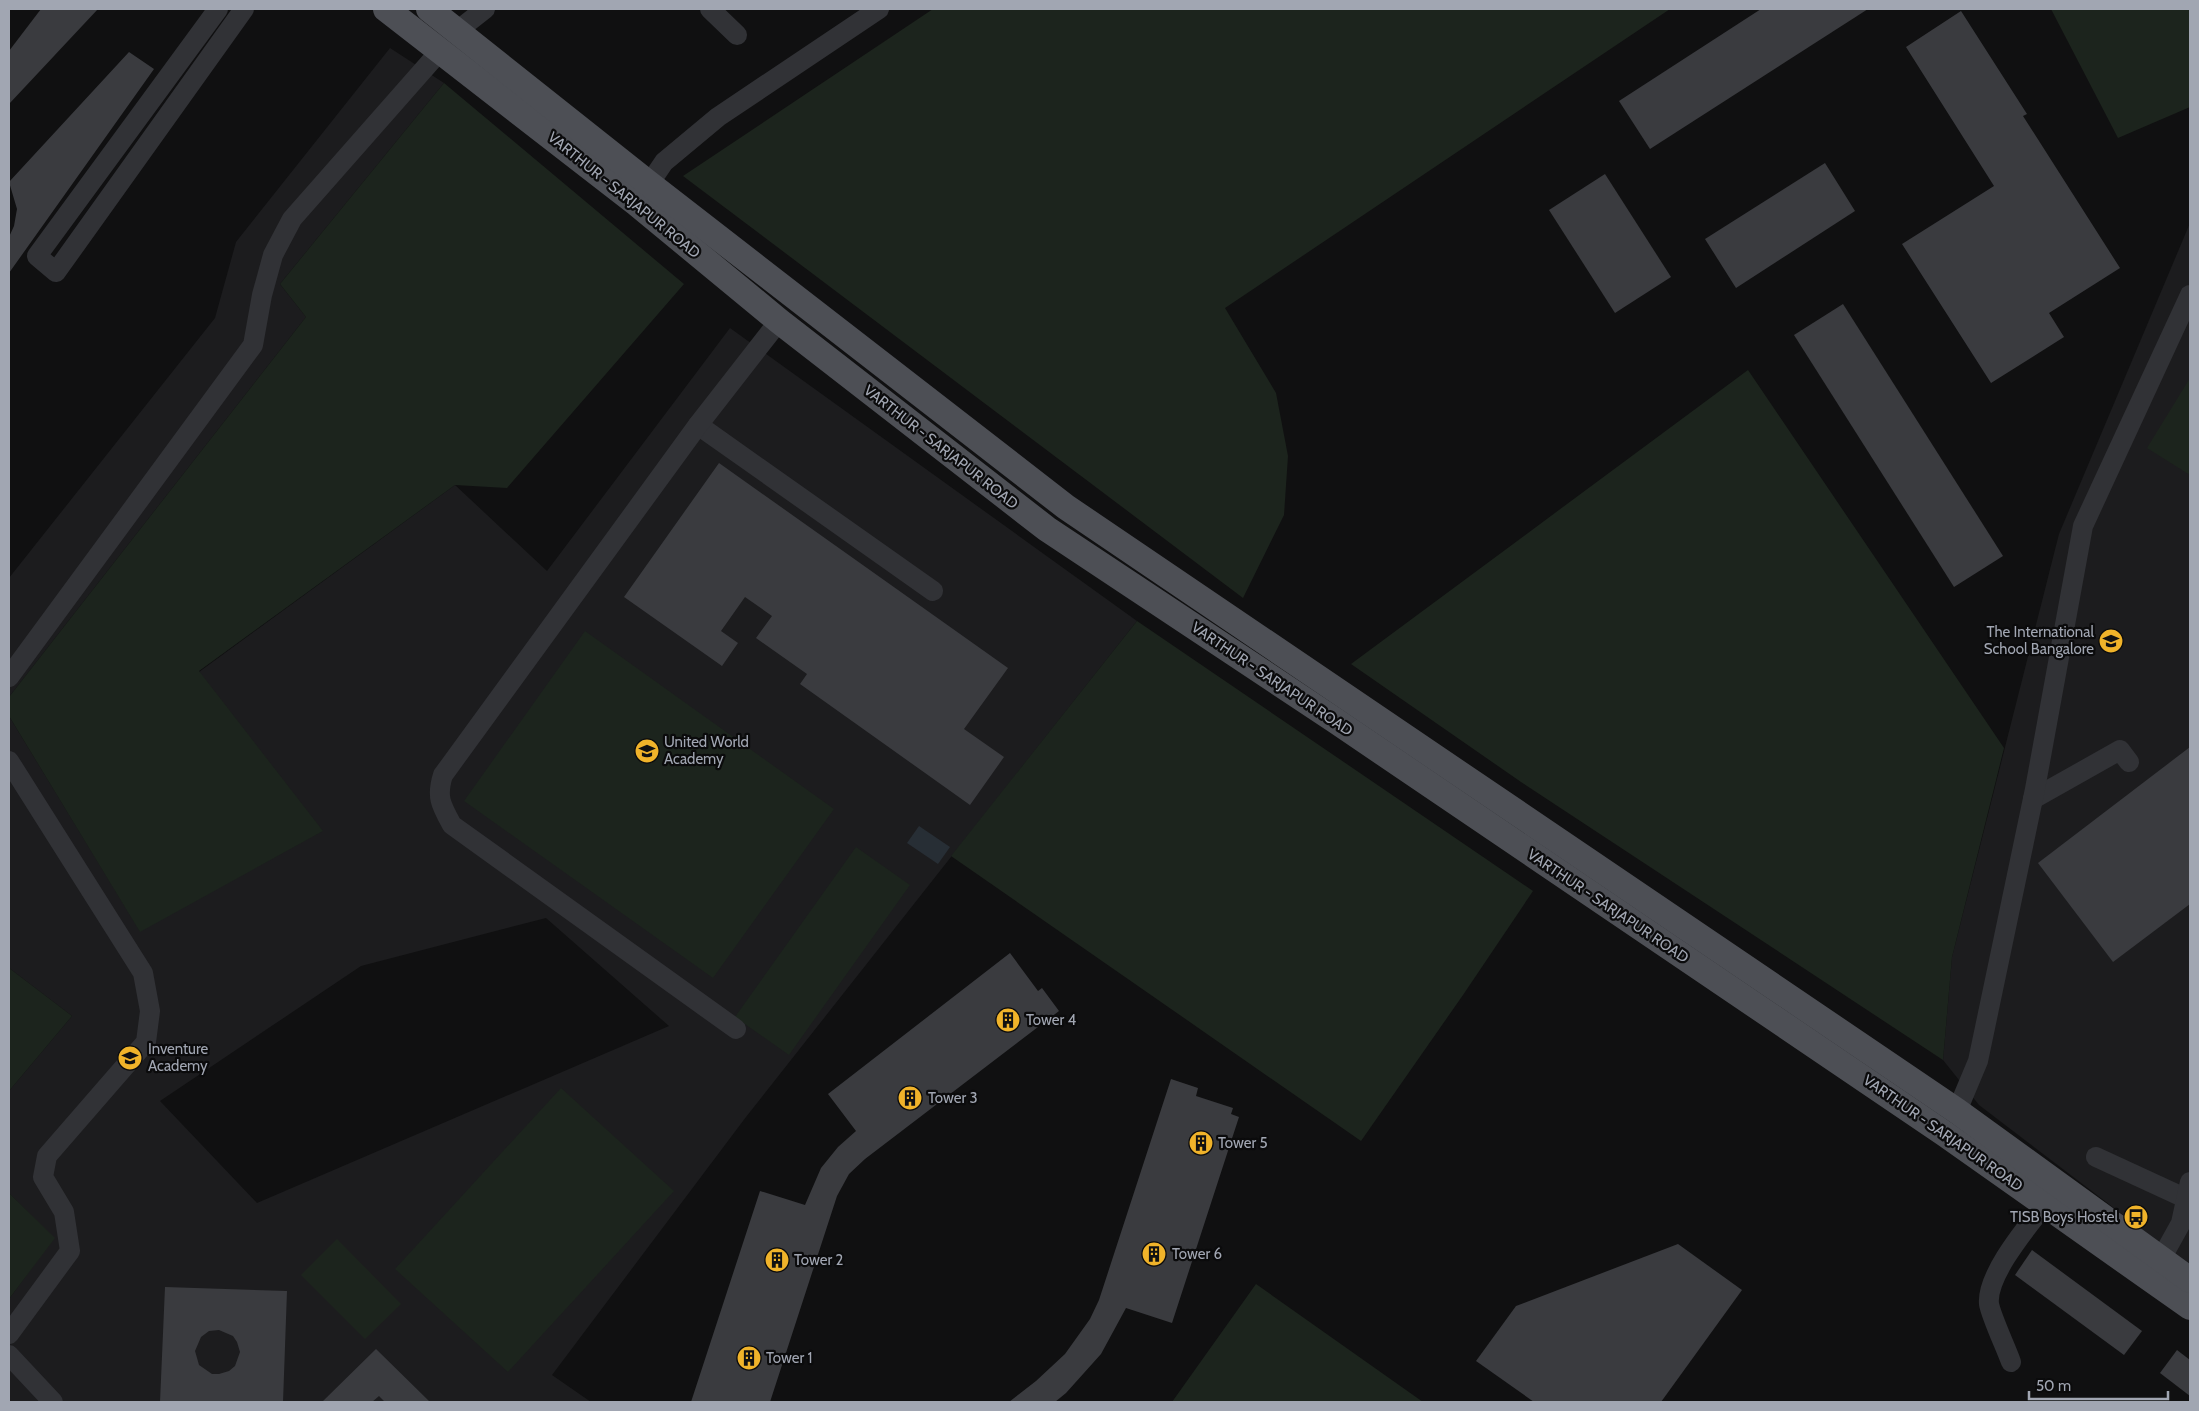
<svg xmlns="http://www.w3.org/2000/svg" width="2199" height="1411" viewBox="0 0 2199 1411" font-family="Cabin,sans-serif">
	<rect width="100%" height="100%" fill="#101011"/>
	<g fill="#1c1c1e" fill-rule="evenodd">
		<path d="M390,48L444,83L280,284L306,317L9,697V578L215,318L236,242Z"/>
		<path d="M2190,223V1266L1979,1105L1943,1060L1952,957L2059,534Z"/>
		<path d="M730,328L1137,621L746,1117L552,1375L591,1402H9V1299L54,1238L9,1193V1091L72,1016L9,968V716L140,931L322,831L199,672L455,485L547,571ZM546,918L669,1026L257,1203L160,1101L361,966Z"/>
	</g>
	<g fill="#1c241d">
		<path d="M933,9H1670L1225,308L1276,393L1288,456L1284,515L1243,598L683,176Z"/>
		<path d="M2051,9H2190V107L2118,138Z"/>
		<path d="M444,83L684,284L507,488L455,485L199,671L323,831L140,932L9,716V697L306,317L280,284Z"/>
		<path d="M1748,370L2004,748L1952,957L1943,1060L1521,782L1351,664Z"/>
		<path d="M2190,378V475L2147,448Z"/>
		<path d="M1137,621L1533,891L1463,995L1361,1141L951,856Z"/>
		<path d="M585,631L834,809L713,978L464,801Z"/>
		<path d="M856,847L910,885L789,1055L735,1017Z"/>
		<path d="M9,968L72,1016L9,1091Z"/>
		<path d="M561,1088L674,1191L508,1372L395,1269Z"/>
		<path d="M9,1193L55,1238L9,1299Z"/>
		<path d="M337,1239L401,1304L365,1339L301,1275Z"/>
		<path d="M1256,1284L1423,1402H1172Z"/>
	</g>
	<path fill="#272e35" d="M919,826L950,847L938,864L907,843Z"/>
	<g fill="#3a3b3f" fill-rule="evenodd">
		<path d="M41,9H98L9,104V51Z"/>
		<path d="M1761,9H1868L1650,149L1619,101Z"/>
		<path d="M1961,11L2027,114L2023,116L2120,268L2049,313L2064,337L1991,383L1902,244L1994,186L1906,47Z"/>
		<path d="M129,52L154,69L9,273V237L14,226L17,209L9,182Z"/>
		<path d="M1825,163L1855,211L1736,288L1705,239Z"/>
		<path d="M1605,174L1671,277L1615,313L1549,210Z"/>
		<path d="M1843,304L2003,556L1954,587L1794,335Z"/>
		<path d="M719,463L1008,668L964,729L1004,757L970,805L800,684L807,674L756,638L772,616L745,597L721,631L738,643L722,666L624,597Z"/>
		<path d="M2190,747V904L2113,962L2038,863Z"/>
		<path d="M1010,953L1038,991L1042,988L1059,1011L865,1159L849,1174L837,1196L770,1402H691L760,1191L805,1205L821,1168L838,1147L856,1131L828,1094Z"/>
		<path d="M1171,1079L1198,1088L1196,1096L1233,1108L1231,1114L1239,1117L1172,1323L1126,1308L1101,1354L1066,1393L1055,1402H1009L1036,1381L1065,1354L1090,1319L1099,1300Z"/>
		<path d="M1678,1244L1742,1290L1661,1402H1534L1476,1361L1516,1306Z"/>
		<path d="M2032,1250L2142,1331L2124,1355L2015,1275Z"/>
		<path d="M165,1287L287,1291L283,1402H160ZM219,1330L233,1336L237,1342L240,1352L235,1366L229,1371L219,1374H212L199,1365L195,1351L201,1337L209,1331Z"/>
		<path d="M376,1349L430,1402H385L379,1396L372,1402H322Z"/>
		<path d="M2177,1350L2190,1360V1396L2160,1373Z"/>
	</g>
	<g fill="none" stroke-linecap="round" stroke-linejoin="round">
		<g stroke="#313236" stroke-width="20">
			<path d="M218,9L37,256L56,272L244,9"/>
			<path d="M710,9L737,35"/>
			<path d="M457,31L485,9"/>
			<path d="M641,196L664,162L718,117L879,9"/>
			<path d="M698,425L933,591"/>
			<path d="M9,677L253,345L262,295L273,255L292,219L440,51"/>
			<path d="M9,761L143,973L150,1011L146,1042L47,1156L43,1177L64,1212L70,1251L9,1334"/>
			<path d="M2033,799L2120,750L2129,762"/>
			<path d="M736,1029L452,825C441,805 436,797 443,775L698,425L779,321"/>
			<path d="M1957,1111L1978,1061L2035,789L2083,526L2190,295"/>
			<path d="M2096,1157L2187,1199"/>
			<path d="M2151,1270L2161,1259L2181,1223L2190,1182"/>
			<path d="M9,1355L53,1402"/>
			<path d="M2011,1362C2006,1348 1991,1316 1989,1304C1986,1275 2028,1226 2045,1204"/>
		</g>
		<g stroke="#4d4f55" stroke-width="26">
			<path d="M386,9L636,203L779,321L1047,529L1336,721L1945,1134L2190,1307"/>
			<path d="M429,9L648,183L1066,507L1957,1111L2190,1280"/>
		</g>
	</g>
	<defs>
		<symbol id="school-disc" viewBox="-11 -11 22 22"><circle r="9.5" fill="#f0b32a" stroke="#0b0b0c"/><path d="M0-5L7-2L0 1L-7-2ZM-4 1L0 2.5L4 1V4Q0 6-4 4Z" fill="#111"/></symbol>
		<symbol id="building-disc" viewBox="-11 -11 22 22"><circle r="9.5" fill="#f0b32a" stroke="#0b0b0c"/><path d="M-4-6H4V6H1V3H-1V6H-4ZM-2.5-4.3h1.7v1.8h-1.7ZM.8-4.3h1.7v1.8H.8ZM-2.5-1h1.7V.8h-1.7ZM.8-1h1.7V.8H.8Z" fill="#111"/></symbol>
		<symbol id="bus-disc" viewBox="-11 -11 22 22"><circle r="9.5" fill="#f0b32a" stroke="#0b0b0c"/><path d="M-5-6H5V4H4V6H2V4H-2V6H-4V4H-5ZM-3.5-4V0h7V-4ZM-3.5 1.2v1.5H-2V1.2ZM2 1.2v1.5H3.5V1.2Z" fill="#111"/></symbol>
	</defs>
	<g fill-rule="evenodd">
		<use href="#school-disc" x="2097" y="627" width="28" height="28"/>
		<use href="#school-disc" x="633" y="737" width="28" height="28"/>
		<use href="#building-disc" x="994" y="1006" width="28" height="28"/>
		<use href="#school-disc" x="116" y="1044" width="28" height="28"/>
		<use href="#building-disc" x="896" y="1084" width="28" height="28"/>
		<use href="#building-disc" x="1187" y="1129" width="28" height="28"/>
		<use href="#bus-disc" x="2122" y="1203" width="28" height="28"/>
		<use href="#building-disc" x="1140" y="1240" width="28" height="28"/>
		<use href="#building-disc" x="763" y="1246" width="28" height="28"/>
		<use href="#building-disc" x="735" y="1344" width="28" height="28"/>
	</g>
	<g text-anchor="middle" stroke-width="4.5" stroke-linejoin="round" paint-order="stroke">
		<g font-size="15" fill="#a1a6b2" stroke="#0b0b0c">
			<text transform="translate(624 195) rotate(39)" y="5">VARTHUR - SARJAPUR ROAD</text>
			<text transform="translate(941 447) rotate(38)" y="5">VARTHUR - SARJAPUR ROAD</text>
			<text transform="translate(1272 679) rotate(34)" y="5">VARTHUR - SARJAPUR ROAD</text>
			<text transform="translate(1608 906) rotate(34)" y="5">VARTHUR - SARJAPUR ROAD</text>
			<text transform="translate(1943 1133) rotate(35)" y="5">VARTHUR - SARJAPUR ROAD</text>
		</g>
		<g font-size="15" fill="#a1a6b2" stroke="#0b0b0c" text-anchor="start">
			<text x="2094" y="637" text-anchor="end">The International<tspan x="2094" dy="17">School Bangalore</tspan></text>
			<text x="664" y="747">United World<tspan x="664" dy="17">Academy</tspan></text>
			<text x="1026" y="1025">Tower 4</text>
			<text x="148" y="1054">Inventure<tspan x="148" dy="17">Academy</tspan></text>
			<text x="928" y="1103">Tower 3</text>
			<text x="1218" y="1148">Tower 5</text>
			<text x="2118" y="1222" text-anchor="end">TISB Boys Hostel</text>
			<text x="1172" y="1259">Tower 6</text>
			<text x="794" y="1265">Tower 2</text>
			<text x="766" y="1363">Tower 1</text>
		</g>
	</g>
	<rect width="2199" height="1411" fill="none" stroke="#a1a6b2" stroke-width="20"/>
	<path d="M2029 1391v8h139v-8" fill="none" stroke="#a1a6b2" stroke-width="2.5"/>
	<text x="2036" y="1391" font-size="15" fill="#a1a6b2" stroke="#0b0b0c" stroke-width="4" paint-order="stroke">50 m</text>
</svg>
